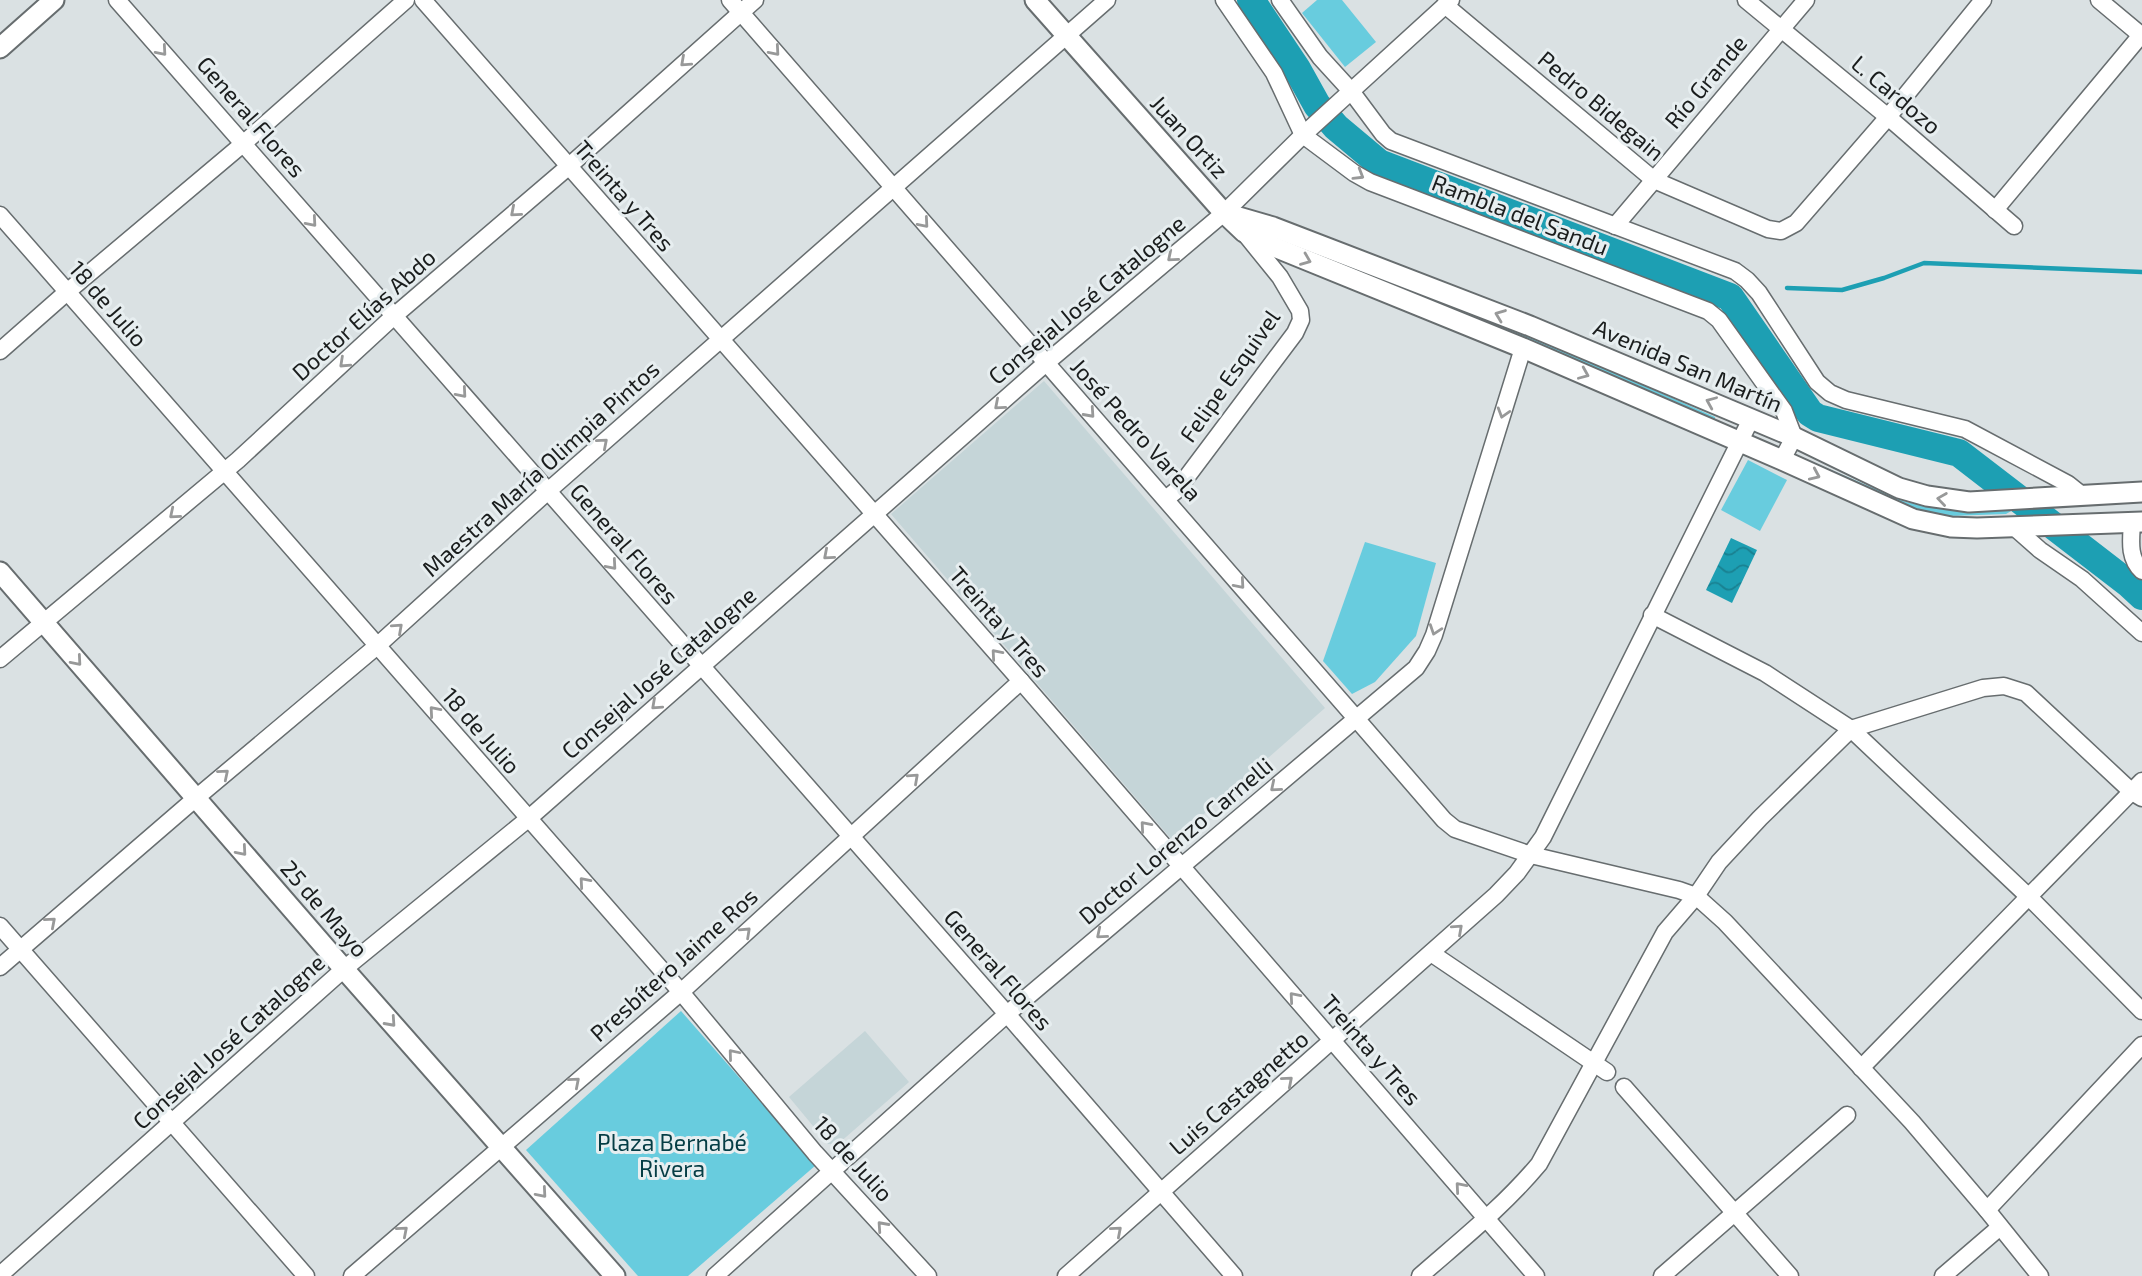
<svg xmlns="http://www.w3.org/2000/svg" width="2142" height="1276" viewBox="0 0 2142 1276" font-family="'Exo 2',sans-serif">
	<defs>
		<pattern id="water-waves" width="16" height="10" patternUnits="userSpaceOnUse" patternTransform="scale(1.75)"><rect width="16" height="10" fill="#1d9fb3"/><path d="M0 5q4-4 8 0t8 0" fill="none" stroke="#198191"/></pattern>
	</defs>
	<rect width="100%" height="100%" fill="#dae1e3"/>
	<g fill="#c5d5d8">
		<path d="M1044,381L1325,708L1173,841L891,514Z"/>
		<path d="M865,1031L909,1082L838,1144H828L789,1097Z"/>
	</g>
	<g fill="#68ccde">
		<path d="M1317,0H1342L1376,42L1345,67L1302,13Z"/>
		<path d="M1280,237L1515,328L1715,417V422L1512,333L1279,241Z"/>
		<path d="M1748,460L1787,480L1760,531L1721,510Z"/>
		<path d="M1808,460L1906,502L1941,509L2013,510L2006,514L1949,516L1926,513L1907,508L1806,462Z"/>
		<path d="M1365,542L1436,563L1416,636L1375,682L1352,694L1323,661Z"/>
		<path d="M681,1011L816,1165L688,1276H638L526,1150Z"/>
	</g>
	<path fill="url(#water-waves)" d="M1731,538L1757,550L1732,603L1706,590Z"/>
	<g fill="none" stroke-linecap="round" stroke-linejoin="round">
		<path stroke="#1d9fb3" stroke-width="4.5" d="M1787,288L1842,290L1884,278L1924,263L2142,272"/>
		<path stroke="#1d9fb3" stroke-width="28" d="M1251,0L1297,69L1317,105L1336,127L1379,163L1730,297L1810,413L1818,418L1959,453L2129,584L2142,596"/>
		<defs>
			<g id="minor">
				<path d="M117,0L1007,1014L1234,1276"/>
				<path d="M423,0L1021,681L1536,1276"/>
				<path d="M730,0C969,273 1207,546 1444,820L1455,829L1531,855L1679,890L1696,896L1725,922L1912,1122L1987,1210L2040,1276"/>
				<path d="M1224,0L1274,73L1303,135L1354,173L1370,182L1708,311L1719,320L1784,411L1794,437L1782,460"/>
				<path d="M1280,0L1320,57L1351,91L1383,134L1391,141L1735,271L1747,280L1759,293L1817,382L1830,393L1846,400L1965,429L2068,484L2083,496"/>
				<path d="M1746,0L1888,117L2014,226"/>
				<path d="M2099,0L2142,36"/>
				<path d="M1445,5L1654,180L1768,229L1781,231L1796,223L1888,117L1983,0"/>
				<path d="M1995,210L2141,35"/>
				<path d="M0,215L681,992L815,1153L928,1276"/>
				<path d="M1615,226L1806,0"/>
				<path d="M0,351L67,292L244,143L406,0"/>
				<path d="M1167,498L1177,490L1295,333L1301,320L1300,311L1280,277L1246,235"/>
				<path d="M2132,523C2131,540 2128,558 2142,571"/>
				<path d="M2014,527L2040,550L2082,579L2142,633"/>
				<path d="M1652,615L1765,673L1851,729L2029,897L2142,1011"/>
				<path d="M0,659L238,460L394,316L568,167L755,0"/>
				<path d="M0,926L306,1276"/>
				<path d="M1431,953L1607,1072"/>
				<path d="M0,967L196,798L377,646L548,491L1107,0"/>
				<path d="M1861,1068L2142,781"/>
				<path d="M1624,1087L1790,1276"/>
				<path d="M1987,1210L2142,1045"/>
				<path d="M0,1275L344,969L528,819L1046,363L1224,213L1303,135L1451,0"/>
				<path d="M352,1276L681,992L1021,681"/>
				<path d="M715,1276L1007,1014L1416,668L1427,651L1434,635L1523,348"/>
				<path d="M1066,1276L1496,895L1517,873L1543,837L1751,419"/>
				<path d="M1420,1276C1461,1240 1504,1206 1539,1164L1665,932L1696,896L1719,862L1760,818L1851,729L1983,688L2004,686L2026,693L2132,792L2142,798"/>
				<path d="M1662,1276L1847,1115"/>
				<path d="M1943,1276L2000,1227"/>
			</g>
			<g id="tertiary">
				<path d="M1035,0L1224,213L1244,232L1272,246L1523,348L1782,460L1913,519L1951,527L1977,528L2142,522"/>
				<path d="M0,48L54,0"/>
				<path d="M1228,214L1273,227L1530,326L1794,437L1899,488L1927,496L1969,502L2142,492"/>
				<path d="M0,572L344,969L615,1276"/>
			</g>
		</defs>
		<use href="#minor" stroke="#676d6f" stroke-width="19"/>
		<use href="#tertiary" stroke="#676d6f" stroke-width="23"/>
		<use href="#minor" stroke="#fff" stroke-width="16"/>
		<use href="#tertiary" stroke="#fff" stroke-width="19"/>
	</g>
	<defs><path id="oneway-chevron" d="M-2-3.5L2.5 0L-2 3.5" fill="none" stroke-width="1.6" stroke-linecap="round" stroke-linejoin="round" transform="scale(1.75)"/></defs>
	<g stroke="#989999">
		<use href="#oneway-chevron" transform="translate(162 51) rotate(49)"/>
		<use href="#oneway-chevron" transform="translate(775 51) rotate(49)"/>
		<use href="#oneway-chevron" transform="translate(685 62) rotate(138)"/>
		<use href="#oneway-chevron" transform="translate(1359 175) rotate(31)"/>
		<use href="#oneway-chevron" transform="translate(515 212) rotate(139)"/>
		<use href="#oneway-chevron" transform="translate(312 222) rotate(49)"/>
		<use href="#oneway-chevron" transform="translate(924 223) rotate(49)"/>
		<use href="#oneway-chevron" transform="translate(1172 257) rotate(140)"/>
		<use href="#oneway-chevron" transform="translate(1306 260) rotate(22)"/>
		<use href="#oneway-chevron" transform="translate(1500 315) rotate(-159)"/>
		<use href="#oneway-chevron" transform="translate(344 363) rotate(137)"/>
		<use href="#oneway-chevron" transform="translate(1584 374) rotate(23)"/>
		<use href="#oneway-chevron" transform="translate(462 393) rotate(49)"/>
		<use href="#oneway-chevron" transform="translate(1711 402) rotate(-157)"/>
		<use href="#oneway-chevron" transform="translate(999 405) rotate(139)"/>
		<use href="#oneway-chevron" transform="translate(1090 413) rotate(48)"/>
		<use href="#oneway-chevron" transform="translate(1503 413) rotate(107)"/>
		<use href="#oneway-chevron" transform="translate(603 443) rotate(-41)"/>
		<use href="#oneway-chevron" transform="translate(1815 475) rotate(24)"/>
		<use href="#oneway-chevron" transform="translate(1942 499) rotate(-172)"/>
		<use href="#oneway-chevron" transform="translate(174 514) rotate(140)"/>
		<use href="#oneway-chevron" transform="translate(828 555) rotate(139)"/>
		<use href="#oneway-chevron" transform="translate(612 565) rotate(49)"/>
		<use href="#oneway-chevron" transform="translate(1240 584) rotate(49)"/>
		<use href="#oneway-chevron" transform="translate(398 628) rotate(-42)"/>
		<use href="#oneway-chevron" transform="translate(1435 630) rotate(109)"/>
		<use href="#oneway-chevron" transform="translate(996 654) rotate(-131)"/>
		<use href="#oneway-chevron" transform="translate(77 661) rotate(49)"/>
		<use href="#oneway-chevron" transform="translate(656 705) rotate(138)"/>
		<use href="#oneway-chevron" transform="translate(434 711) rotate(-131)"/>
		<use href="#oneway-chevron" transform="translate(224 774) rotate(-40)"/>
		<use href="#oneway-chevron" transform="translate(914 778) rotate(-42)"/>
		<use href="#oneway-chevron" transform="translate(1275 787) rotate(140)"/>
		<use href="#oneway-chevron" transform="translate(1145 826) rotate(-131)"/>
		<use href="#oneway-chevron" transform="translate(242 851) rotate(49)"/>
		<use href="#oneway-chevron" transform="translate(584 882) rotate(-131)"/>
		<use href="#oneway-chevron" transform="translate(51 922) rotate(-41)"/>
		<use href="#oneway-chevron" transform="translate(1458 929) rotate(-42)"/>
		<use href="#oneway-chevron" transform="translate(746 932) rotate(-43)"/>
		<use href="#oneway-chevron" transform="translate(1101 934) rotate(140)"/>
		<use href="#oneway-chevron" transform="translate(1294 997) rotate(-131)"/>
		<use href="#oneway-chevron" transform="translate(391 1022) rotate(48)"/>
		<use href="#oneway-chevron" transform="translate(733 1054) rotate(-130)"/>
		<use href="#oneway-chevron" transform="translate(1288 1081) rotate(-41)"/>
		<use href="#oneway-chevron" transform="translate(575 1082) rotate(-41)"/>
		<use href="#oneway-chevron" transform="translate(1460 1187) rotate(-131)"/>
		<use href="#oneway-chevron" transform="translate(542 1193) rotate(49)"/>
		<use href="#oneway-chevron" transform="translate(882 1226) rotate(-132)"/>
		<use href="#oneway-chevron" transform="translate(403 1231) rotate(-41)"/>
		<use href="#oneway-chevron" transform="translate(1117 1231) rotate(-41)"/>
	</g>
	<g text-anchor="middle" stroke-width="6" stroke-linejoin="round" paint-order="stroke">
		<g font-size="23" fill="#1a1d1d" stroke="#e7eef0">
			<text transform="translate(1706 82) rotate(-50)" y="8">Río Grande</text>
			<text transform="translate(1896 95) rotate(40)" y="8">L. Cardozo</text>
			<text transform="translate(1601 106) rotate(40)" y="8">Pedro Bidegain</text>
			<text transform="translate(251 117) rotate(49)" y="8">General Flores</text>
			<text transform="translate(1189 137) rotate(48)" y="8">Juan Ortiz</text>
			<text transform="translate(624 196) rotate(49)" y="8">Treinta y Tres</text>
			<text transform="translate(1520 215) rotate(21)" y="8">Rambla del Sandu</text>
			<text transform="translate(1087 300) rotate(-40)" y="8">Consejal José Catalogne</text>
			<text transform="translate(108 304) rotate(49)" y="8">18 de Julio</text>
			<text transform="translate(364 315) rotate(-42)" y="8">Doctor Elías Abdo</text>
			<text transform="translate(1688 366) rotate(23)" y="8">Avenida San Martín</text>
			<text transform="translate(1230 376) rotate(-55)" y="8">Felipe Esquivel</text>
			<text transform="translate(1136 430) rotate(48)" y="8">José Pedro Varela</text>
			<text transform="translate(541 469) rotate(-42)" y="8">Maestra María Olimpia Pintos</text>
			<text transform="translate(624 544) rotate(49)" y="8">General Flores</text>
			<text transform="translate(999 622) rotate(49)" y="8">Treinta y Tres</text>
			<text transform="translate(659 673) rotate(-41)" y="8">Consejal José Catalogne</text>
			<text transform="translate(481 731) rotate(49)" y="8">18 de Julio</text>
			<text transform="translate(1176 841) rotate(-40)" y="8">Doctor Lorenzo Carnelli</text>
			<text transform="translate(324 909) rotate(49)" y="8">25 de Mayo</text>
			<text transform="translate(674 965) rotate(-42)" y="8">Presbítero Jaime Ros</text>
			<text transform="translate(998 970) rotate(49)" y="8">General Flores</text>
			<text transform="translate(229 1042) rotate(-42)" y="8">Consejal José Catalogne</text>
			<text transform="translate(1371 1050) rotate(49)" y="8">Treinta y Tres</text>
			<text transform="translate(1239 1093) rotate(-41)" y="8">Luis Castagnetto</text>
			<text transform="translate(853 1159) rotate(48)" y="8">18 de Julio</text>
		</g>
		<g font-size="23" fill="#053d45" stroke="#e7eef0">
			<text x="672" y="1151">Plaza Bernabé<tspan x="672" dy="26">Rivera</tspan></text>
		</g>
	</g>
</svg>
